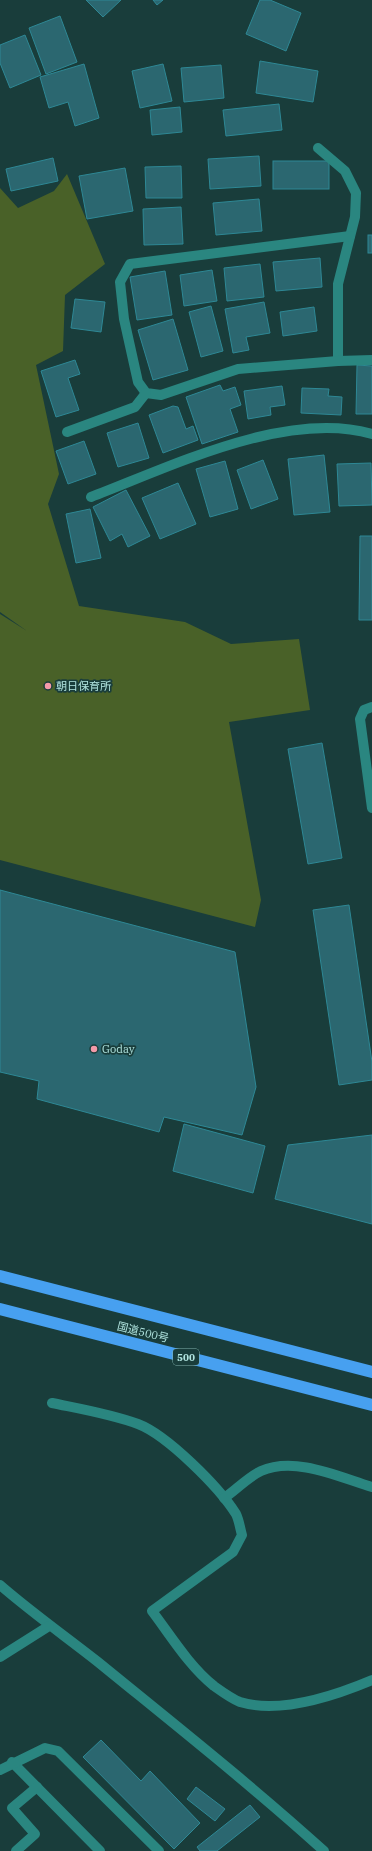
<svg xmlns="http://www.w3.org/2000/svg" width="372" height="1851" viewBox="0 0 372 1851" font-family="'IBM Plex Serif','Noto Sans JP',serif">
	<rect width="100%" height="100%" fill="#193d3b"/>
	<path fill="#496128" d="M67,174L105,264L65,295L63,351L36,365L59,474L48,504L79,606L185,622L231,644L299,639L310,710L229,722L261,900L255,927L0,860V614L27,631L0,612V188L18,208L54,191Z"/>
	<g fill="#2b6770" stroke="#2e8895">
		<path d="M86,0H121L103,17Z"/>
		<path d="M153,0H163L157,5Z"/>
		<path d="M260,0H270L301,13L286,51L246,34Z"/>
		<path d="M60,16L77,62L46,74L29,28Z"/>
		<path d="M25,35L41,75L10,88L0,63V45Z"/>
		<path d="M260,61L318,71L313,102L256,93Z"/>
		<path d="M84,64L99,118L75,126L68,102L49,108L40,77Z"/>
		<path d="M163,64L172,101L140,108L132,71Z"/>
		<path d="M221,65L224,98L184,102L181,68Z"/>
		<path d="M279,104L282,130L226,136L223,110Z"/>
		<path d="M180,107L182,132L152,135L150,110Z"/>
		<path d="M259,156L261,186L210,189L208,159Z"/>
		<path d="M53,158L58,181L11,191L6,169Z"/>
		<rect x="273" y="161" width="56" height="28"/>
		<path d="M181,166L182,198H146L145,167Z"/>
		<path d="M125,168L133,211L87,219L79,176Z"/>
		<path d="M259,199L262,231L216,235L213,203Z"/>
		<path d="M181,207L183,244L144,245L143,209Z"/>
		<rect x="368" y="235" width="4" height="18"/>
		<path d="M320,258L322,287L276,291L273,262Z"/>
		<path d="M260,264L264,297L227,301L224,268Z"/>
		<path d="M212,270L217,301L184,306L180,275Z"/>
		<path d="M165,271L172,315L137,320L130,277Z"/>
		<path d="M75,299L105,302L101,332L71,328Z"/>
		<path d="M264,302L270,333L246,337L249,350L233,353L225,309Z"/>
		<path d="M211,306L223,351L201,357L189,312Z"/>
		<path d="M314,307L317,331L283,336L280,312Z"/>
		<path d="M173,319L188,370L153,380L138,330Z"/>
		<path d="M75,360L80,374L68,378L79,410L56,417L41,371Z"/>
		<path d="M357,365L372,366V414H356Z"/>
		<path d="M220,385L223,391L235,387L241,405L230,409L238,432L202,444L186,397Z"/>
		<path d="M282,386L285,405L270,407L271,415L248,419L244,391Z"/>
		<path d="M302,388L329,389L328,396L342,397L341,415L301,413Z"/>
		<path d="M173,406L178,407L186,429L193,426L198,440L163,453L149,415Z"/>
		<path d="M138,423L149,458L118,467L107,433Z"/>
		<path d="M84,441L96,474L68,484L56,451Z"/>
		<path d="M324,455L330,512L294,515L288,459Z"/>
		<path d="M263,460L278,499L251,509L237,470Z"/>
		<path d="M225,461L238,509L210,517L196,469Z"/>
		<path d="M371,463L372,505L339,506L337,464Z"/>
		<path d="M178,483L196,524L160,539L142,498Z"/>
		<path d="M126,490L150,536L128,547L122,534L110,541L93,507Z"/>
		<path d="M90,509L101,558L76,563L66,514Z"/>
		<path d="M360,536H372V620H359Z"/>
		<path d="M322,743L342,858L308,864L288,749Z"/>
		<path d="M0,890L235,952L256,1087L242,1135L164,1117L159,1132L37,1099L39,1081L0,1072Z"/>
		<path d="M349,905L372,1062V1080L339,1085L313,910Z"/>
		<path d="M184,1124L265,1146L253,1193L173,1171Z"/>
		<path d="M372,1135V1224L275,1199L288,1145Z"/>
		<path d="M101,1740L141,1781L150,1771L200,1823L174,1849L83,1757Z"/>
		<path d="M196,1787L225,1809L215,1821L187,1799Z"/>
		<path d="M250,1805L260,1817L217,1851H200L197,1847Z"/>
	</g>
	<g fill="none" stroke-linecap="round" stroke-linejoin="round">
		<g stroke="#2a8680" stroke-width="10">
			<path d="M52,1403C81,1409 111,1414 138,1424C167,1435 219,1487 236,1514C239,1520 240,1528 242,1535L233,1552L152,1611C171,1636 189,1666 214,1686C221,1691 232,1699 240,1702C280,1714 334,1696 372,1680"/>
			<path d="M224,1498C236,1490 248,1477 261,1471C295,1456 339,1477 372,1487"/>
			<path d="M12,1762L100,1851"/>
			<path d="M0,1770L45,1748L58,1751L159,1851"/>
			<path d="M16,1851L35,1834L12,1808L37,1787"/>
		</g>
		<g stroke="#2a8680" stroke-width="10">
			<path d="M318,148L345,171L356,193L355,217L338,284V361"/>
			<path d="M350,236L130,264L120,282L124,319L138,382L146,393L161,395L238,369L338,361L372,360"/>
			<path d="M67,432L135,407L146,393"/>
			<path d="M91,497C170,467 287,409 372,434"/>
			<path d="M372,707L364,710L360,719L372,808"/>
			<path d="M0,1585C31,1612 65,1636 98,1662C174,1724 251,1785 324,1851"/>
			<path d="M0,1657L49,1626"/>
		</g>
		<g stroke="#47a0f0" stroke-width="12">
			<path d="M0,1276L372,1372"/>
			<path d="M0,1309L372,1405"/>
		</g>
	</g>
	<g fill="#f39aa9" stroke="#193d3b" stroke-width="1.5">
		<circle cx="48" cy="686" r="4"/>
		<circle cx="94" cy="1049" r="4"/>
	</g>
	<g text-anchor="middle" stroke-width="3.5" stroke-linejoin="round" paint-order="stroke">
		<rect fill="#193d3b" stroke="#83b2ae" stroke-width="1" x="173" y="1349" width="26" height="16" rx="3"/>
		<g font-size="10" font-weight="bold" fill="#b1e4df">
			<text x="186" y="1361">500</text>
		</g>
		<g font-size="11" fill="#b1e4df" stroke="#193d3b" text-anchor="start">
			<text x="56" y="690">朝日保育所</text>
			<text x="102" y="1053">Goday</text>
		</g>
		<g font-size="11" fill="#b1e4df" stroke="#193d3b">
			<text transform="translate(143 1332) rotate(14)" y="4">国道500号</text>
		</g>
	</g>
</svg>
